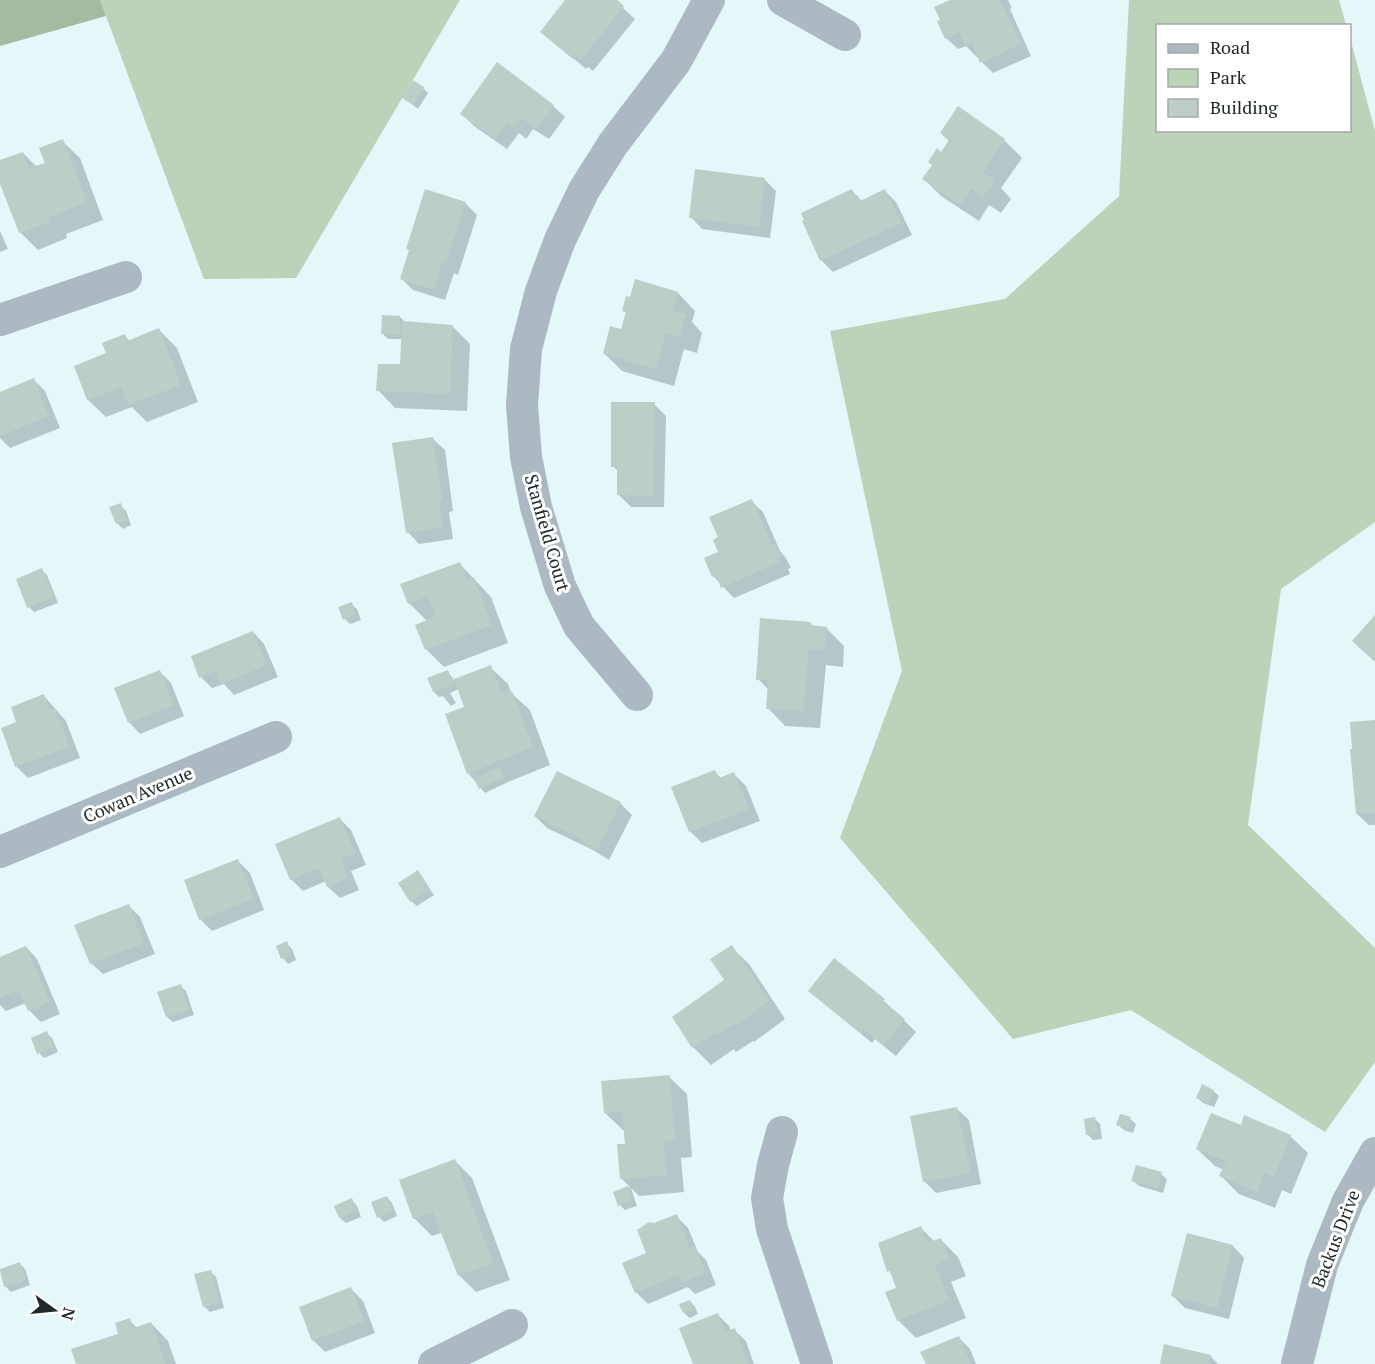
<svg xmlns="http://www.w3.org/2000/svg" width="1375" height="1364" viewBox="0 0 1375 1364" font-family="'PT Serif',serif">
	<rect width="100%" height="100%" fill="#e4f7f9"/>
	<g fill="#bcd2b9">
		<path d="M100,0H460L296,278L204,279Z"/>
		<path d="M1129,0H1339L1346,25L1158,26V130H1350V38L1375,131V522L1281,589L1248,825L1375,948V1062L1325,1132L1131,1010L1013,1039L840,838L902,671L830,331L1005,299L1119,196Z"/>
	</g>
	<path fill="#a4bba1" d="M0,0H100L106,16L0,46Z"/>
	<g fill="#0003">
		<path d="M567,0H614L635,19L593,71L588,67L586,69L542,32Z"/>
		<path d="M954,0H1008L1012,8L1010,9L1031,56L993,73L966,46L958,49L946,38Z"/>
		<path d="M423,88L428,93L418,109L404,98Z"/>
		<path d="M553,106L565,117L549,139L533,129L526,139L519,133L507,149L474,126L462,114Z"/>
		<path d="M941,133L1004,140L1022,158L1001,188L1011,199L1001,213L989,205L979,221L941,196L924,179L950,142Z"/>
		<path d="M62,141L80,158L103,220L66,234L67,238L38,250L20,232L0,180V162L23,153L37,167L47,164Z"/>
		<path d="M764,179L776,191L770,238L702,229L691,217Z"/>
		<path d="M852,191L862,201L885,191L896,202L912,235L833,272L821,260L804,222Z"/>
		<path d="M465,203L477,215L458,275L454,273L445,300L413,290L401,278Z"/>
		<path d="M0,231L8,249L0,252Z"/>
		<path d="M678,293L695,311L692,322L702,333L697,353L684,349L674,386L622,371L604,353L622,331L627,314L623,310Z"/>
		<path d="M400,317L405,322L452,326L470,344L467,411L395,408L378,390L401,366L402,339H388L382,333Z"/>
		<path d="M159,330L177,348L198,402L147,422L132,407L106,417L88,400L76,366L108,354L124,335L130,341Z"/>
		<path d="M33,379L45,391L60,428L10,448L0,438V393Z"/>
		<path d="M654,404L666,416L664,507H631L619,495V472L613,466Z"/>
		<path d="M433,439L445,450L453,511L449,512L453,539L419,544L408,532Z"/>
		<path d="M751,501L763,512L780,551L786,558L791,568L788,569L790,574L734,598L713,576L720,552V538Z"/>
		<path d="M120,505L126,511L131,525L123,529L117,523Z"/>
		<path d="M459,563L491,597L508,643L444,667L426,649L427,621L409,603Z"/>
		<path d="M41,570L47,575L58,603L34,612L29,607Z"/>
		<path d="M351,604L357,609L361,620L350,624L345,619Z"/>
		<path d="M810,623L814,627L826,628L844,646L843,667L826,665L820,728L785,726L768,708L769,690L758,679Z"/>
		<path d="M253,632L264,644L278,677L234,695L224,684L212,688L201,677Z"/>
		<path d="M490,667L508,684L511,693L530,710L550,765L508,782L485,793L468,773L466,708L459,689L450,693L456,703L451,706L443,696L439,697L434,692L448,672L454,680Z"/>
		<path d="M159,671L171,683L184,716L140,734L129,722Z"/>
		<path d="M44,696L66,721L80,758L28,778L16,766L18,723Z"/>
		<path d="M1375,722V825H1369L1357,814L1354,750Z"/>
		<path d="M715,772L722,779L734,774L746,786L760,821L702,843L690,831Z"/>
		<path d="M620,803L632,815L609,860L593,850L547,828L535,816Z"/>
		<path d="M340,819L351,830L366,865L351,871L359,890L340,898L328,887L326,881L303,891L291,879Z"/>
		<path d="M238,861L250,873L264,910L212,931L200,919Z"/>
		<path d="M418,872L434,895L417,906L411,901Z"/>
		<path d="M128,905L140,917L155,954L103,974L91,963Z"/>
		<path d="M286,943L292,949L296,960L288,964L283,958L278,947Z"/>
		<path d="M26,947L37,959L60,1014L41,1022L29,1010L26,1003L6,1011L0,1005V958Z"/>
		<path d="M731,947L749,964L785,1019L754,1042L753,1041L736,1052L734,1049L711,1065L693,1047L674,1017L726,980Z"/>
		<path d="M834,960L884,1001L916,1032L896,1056L875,1039L872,1043L810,991Z"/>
		<path d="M180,986L186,991L194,1015L173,1022L167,1017Z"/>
		<path d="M46,1033L52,1038L58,1052L44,1058L39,1053Z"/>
		<path d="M669,1077L687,1094L692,1157L681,1158L684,1192L639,1196L631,1188L637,1206L625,1210L620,1205L615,1193L630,1187L621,1178L627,1145L625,1130H623L605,1113Z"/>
		<path d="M1213,1091L1219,1096L1214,1107L1203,1103L1197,1097Z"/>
		<path d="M957,1109L969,1120L981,1184L936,1193L924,1181Z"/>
		<path d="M1095,1119L1100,1124L1102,1139L1093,1140L1088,1135Z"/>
		<path d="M1130,1119L1136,1124L1133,1133L1124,1130L1118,1125Z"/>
		<path d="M1241,1127L1290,1136L1308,1153L1291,1194L1282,1190L1275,1208L1239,1194L1221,1176L1224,1170L1215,1166L1197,1149Z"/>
		<path d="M455,1161L472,1178L510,1280L476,1292L459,1275L443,1232L432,1236L414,1218Z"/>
		<path d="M1161,1174L1167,1179L1163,1193L1139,1186L1133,1181Z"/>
		<path d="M387,1197L392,1203L397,1216L384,1222L379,1217Z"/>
		<path d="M352,1200L357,1206L361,1217L346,1223L340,1218L336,1206Z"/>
		<path d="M676,1216L688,1228L698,1252L706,1260L716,1285L695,1294L688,1287L648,1304L636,1292L654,1225Z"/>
		<path d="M921,1228L935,1242L941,1240L958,1257L966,1276L951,1282L966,1318L916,1338L898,1320V1289L885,1260Z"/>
		<path d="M1233,1246L1244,1258L1229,1319L1185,1308L1173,1296Z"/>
		<path d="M20,1264L25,1269L30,1285L11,1292L5,1286L0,1271Z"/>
		<path d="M211,1272L216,1277L224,1308L210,1312L204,1306Z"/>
		<path d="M351,1289L363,1301L375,1333L325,1352L313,1340Z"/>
		<path d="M690,1301L695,1307L698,1314L690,1318L684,1313Z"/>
		<path d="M718,1315L729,1326L731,1331L734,1330L746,1341L754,1364H694Z"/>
		<path d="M129,1320L137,1328L151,1323L168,1341L176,1364H78L120,1334Z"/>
		<path d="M959,1338L970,1349L976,1364H927Z"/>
		<path d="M1210,1356L1218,1364H1161Z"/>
	</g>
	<g fill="#bdcec8">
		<path d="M565,0H617L624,6L581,60L576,56L573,59L540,32Z"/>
		<path d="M950,0H1000L1021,44L980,63L972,44L965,47L959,32L945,39L937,21L940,20L934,7Z"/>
		<path d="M497,62L554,105L537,129L521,118L514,128L507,123L495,139L460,114Z"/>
		<path d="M413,80L424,87L413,105L402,98Z"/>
		<path d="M958,106L1005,139L983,172L995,180L983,197L971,189L960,205L922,179L932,165L928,162L937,148L941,152L949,140L940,133Z"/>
		<path d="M63,139L87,202L49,217L51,221L19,233L0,184V160L23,152L29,168L45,163L39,148Z"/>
		<path d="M695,169L765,178L759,227L689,218Z"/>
		<path d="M425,189L466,202L446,264L442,263L434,290L400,279L409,250L406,249Z"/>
		<path d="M852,189L855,196L857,195L860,201L885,189L901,223L820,261L802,221L804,220L801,213Z"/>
		<path d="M635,279L678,292L673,311L686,314L680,337L666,333L656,369L603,354L610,326L621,329L626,312L622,311L626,296L630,297Z"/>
		<path d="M382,315L400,316V335L381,334Z"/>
		<path d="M402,321L453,325L450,394L376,391L378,364H400Z"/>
		<path d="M159,328L181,385L128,405L121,387L87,400L74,366L106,353L102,343L125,334L127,341Z"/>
		<path d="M34,378L49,416L0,436V392Z"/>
		<path d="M611,402H655L653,496L617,495V467H611Z"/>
		<path d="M433,437L442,500L439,501L443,527L406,533L392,443Z"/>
		<path d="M752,499L772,546L775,544L780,556L777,557L779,562L721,588L716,575L712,577L704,558L718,552L713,540L718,537L709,517Z"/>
		<path d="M121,503L127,520L116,524L109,507Z"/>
		<path d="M460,562L467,580L474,577L492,625L425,650L415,625L436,616L428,596L408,604L400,584Z"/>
		<path d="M42,568L54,597L27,608L16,579Z"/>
		<path d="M352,602L356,615L343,620L338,607Z"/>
		<path d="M1375,615V662L1352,641Z"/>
		<path d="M760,618L811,622L810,625L827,627L825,650L809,649L803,711L766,709L768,680H756Z"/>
		<path d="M253,631L267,665L221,684L216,671L199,678L191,656Z"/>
		<path d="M491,665L501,691L504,690L505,694L512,691L533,747L467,774L445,714L464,707L454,679Z"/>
		<path d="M160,670L174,705L128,723L114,688Z"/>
		<path d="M448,670L454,684L433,692L427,678Z"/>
		<path d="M44,694L50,710L55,708L69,747L15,767L1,728L16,722L11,707Z"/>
		<path d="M1375,720V813L1356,814L1350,749H1352L1350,722Z"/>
		<path d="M499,767L504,777L479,789L474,779Z"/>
		<path d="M715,770L719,778L734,772L749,809L689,832L671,787Z"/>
		<path d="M557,771L621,802L597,850L584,843L585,841L534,816Z"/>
		<path d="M340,817L355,853L340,859L348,878L327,887L319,868L290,880L275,844Z"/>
		<path d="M238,859L254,899L199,920L184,880Z"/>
		<path d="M418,870L430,889L410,902L398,883Z"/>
		<path d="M129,904L144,943L90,964L74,925Z"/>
		<path d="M287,941L292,955L281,959L276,946Z"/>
		<path d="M732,945L769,1001L736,1026L734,1024L717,1035L716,1032L692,1048L672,1017L724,980L710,959Z"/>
		<path d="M26,946L50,1002L28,1011L19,990L0,998V957Z"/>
		<path d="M834,958L885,999L883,1001L905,1019L884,1046L863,1029L860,1033L808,991Z"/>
		<path d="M181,984L189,1010L166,1017L157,992Z"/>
		<path d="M47,1031L54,1047L37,1054L31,1038Z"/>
		<path d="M670,1075L675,1140L664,1141L667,1175L620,1179L617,1144H625L622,1112L604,1113L601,1081Z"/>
		<path d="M1202,1084L1214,1090L1208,1103L1196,1098Z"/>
		<path d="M957,1107L971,1173L923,1182L910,1116Z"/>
		<path d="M1211,1113L1241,1125L1244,1115L1291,1135L1274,1177L1264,1173L1257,1192L1219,1176L1226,1161L1196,1149Z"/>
		<path d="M1120,1114L1131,1117L1128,1129L1116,1125Z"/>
		<path d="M1095,1117L1098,1134L1086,1135L1084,1119Z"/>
		<path d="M455,1159L493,1263L458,1276L433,1212L413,1219L399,1180Z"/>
		<path d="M1136,1165L1162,1172L1158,1188L1131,1181Z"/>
		<path d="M628,1186L632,1201L618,1206L613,1192Z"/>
		<path d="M387,1196L393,1211L377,1218L371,1202Z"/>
		<path d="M352,1198L357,1211L339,1218L334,1206Z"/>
		<path d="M677,1214L690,1248L695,1246L706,1273L682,1283L678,1275L635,1293L622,1263L646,1253L637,1230L649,1222L654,1223Z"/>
		<path d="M921,1226L928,1243L941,1238L950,1259L935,1265L949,1300L897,1321L885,1292L896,1288L890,1271L887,1272L878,1243Z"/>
		<path d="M1187,1233L1233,1245L1217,1308L1171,1296Z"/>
		<path d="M20,1262L26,1280L4,1287L0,1269Z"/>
		<path d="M211,1270L220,1303L203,1307L194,1274Z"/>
		<path d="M351,1287L364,1321L312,1341L299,1307Z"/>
		<path d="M690,1300L694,1309L683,1313L679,1304Z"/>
		<path d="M718,1313L725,1332L735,1328L748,1364H693L679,1328Z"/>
		<path d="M130,1318L133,1328L151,1322L165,1364H76L71,1349L118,1334L115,1323Z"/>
		<path d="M959,1336L971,1364H926L920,1352Z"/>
		<path d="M1164,1344L1211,1355L1209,1364H1160Z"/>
	</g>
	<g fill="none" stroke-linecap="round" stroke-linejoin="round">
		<g stroke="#acb9c2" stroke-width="32">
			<path d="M783,0L845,35"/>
			<path d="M0,320L126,277"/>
			<path d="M637,695L579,626L560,586L536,507L526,457L522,405L526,349L541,291L560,240L584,190L613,144L676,61L709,0"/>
			<path d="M0,852L276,737"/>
			<path d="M782,1132L773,1165L767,1198L772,1229L817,1364"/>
			<path d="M434,1364L512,1325"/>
			<path d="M1297,1364L1322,1265L1348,1201L1375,1153"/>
		</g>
	</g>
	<g text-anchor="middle" stroke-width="6" stroke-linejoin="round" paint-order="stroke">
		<g font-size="18" fill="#212828" stroke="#fff">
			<text transform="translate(547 533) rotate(74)" y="6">Stanfield Court</text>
			<text transform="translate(138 795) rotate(-23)" y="6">Cowan Avenue</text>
			<text transform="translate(1336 1239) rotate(-69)" y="6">Backus Drive</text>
		</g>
	</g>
	<rect x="1156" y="24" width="195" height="108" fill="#ffffff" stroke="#a6a9a9" stroke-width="1.5"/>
	<rect x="1168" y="44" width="30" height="9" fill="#acb9c2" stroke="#a6a9a9" stroke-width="1.5"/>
	<text x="1210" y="54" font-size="18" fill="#212828">Road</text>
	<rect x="1168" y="69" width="30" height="18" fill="#bcd2b9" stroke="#a6a9a9" stroke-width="1.5"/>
	<text x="1210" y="84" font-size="18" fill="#212828">Park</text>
	<rect x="1168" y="99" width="30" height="18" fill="#bdcec8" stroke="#a6a9a9" stroke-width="1.5"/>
	<text x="1210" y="114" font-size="18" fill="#212828">Building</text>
	<g transform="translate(54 1310) rotate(105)" stroke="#ffffff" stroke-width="4.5" paint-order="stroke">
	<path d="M0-4.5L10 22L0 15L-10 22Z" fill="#212828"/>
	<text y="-9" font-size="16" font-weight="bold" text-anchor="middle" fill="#212828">N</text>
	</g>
</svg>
